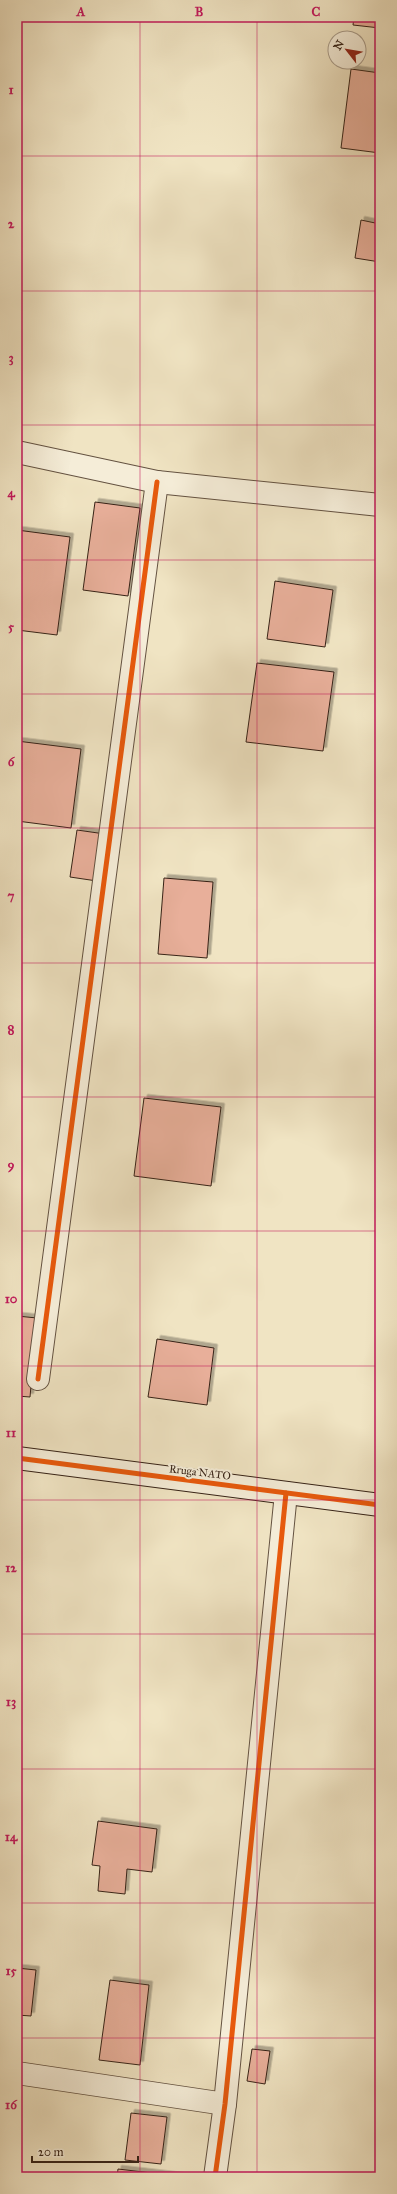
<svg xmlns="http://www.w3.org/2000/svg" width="397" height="2194" viewBox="0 0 397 2194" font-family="'IM FELL Great Primer',serif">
	<defs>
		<filter id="shadow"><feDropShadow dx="3.5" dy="-3.5" stdDeviation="0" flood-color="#0004"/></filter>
	</defs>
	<rect width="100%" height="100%" fill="#f0e4c3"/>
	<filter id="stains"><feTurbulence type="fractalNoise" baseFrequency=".005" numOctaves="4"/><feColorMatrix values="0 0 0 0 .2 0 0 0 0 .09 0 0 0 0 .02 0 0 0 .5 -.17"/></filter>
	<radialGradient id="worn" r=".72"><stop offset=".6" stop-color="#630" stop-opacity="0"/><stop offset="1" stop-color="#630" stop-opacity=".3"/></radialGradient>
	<g fill="#e8af9a" stroke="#362216" filter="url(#shadow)">
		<path d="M354,17H380V28L353,25Z"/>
		<path d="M351,69L380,73V153L341,148Z"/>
		<path d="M361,220L380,224V262L355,258Z"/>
		<path d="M95,502L140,508L128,596L83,590Z"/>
		<path d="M17,530L70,537L57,635L17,630Z"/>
		<path d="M275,581L333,590L325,647L267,639Z"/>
		<path d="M257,663L334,672L323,751L246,742Z"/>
		<path d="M17,741L81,749L71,828L17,821Z"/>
		<path d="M77,830L105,834L97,881L70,877Z"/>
		<path d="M164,878L213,882L207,958L158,954Z"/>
		<path d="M144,1098L221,1107L211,1186L134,1176Z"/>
		<path d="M17,1316L37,1318L30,1397L17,1396Z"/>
		<path d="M157,1339L214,1348L207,1405L148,1397Z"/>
		<path d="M98,1821L157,1829L152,1872L127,1869L125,1894L98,1891L100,1866L92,1865Z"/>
		<path d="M17,1968L36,1970L31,2016L17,2015Z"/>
		<path d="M110,1980L149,1985L140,2065L99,2060Z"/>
		<path d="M252,2049L270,2051L265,2084L247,2081Z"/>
		<path d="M131,2113L167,2117L161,2164L125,2160Z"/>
		<path d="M118,2169L186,2177H117Z"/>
	</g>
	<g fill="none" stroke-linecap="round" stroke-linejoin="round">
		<defs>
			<g id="minor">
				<path d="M17,452L157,482L380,505"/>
				<path d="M38,1379L157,482"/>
				<path d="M17,2073L225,2104"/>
				<path d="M215,2177L225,2104L286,1493"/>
			</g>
			<path id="secondary" d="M17,1458L380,1505"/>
		</defs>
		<use href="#minor" stroke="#645241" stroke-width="24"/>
		<use href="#secondary" stroke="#362216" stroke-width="24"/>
		<use href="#minor" stroke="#f5edd8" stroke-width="22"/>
		<use href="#secondary" stroke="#f5edd8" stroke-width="22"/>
		<defs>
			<g id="cycleway">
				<path d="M38,1379L157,482"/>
				<path d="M17,1458L380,1505"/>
				<path d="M215,2177L225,2104L286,1493"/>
			</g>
		</defs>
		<use href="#cycleway" stroke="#f5edd8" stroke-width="8"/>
		<use href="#cycleway" stroke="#e8590c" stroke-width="5"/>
	</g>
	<path fill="none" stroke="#c2185b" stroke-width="1" stroke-opacity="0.55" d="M140,17V2177M257,17V2177M17,156H380M17,291H380M17,425H380M17,560H380M17,694H380M17,828H380M17,963H380M17,1097H380M17,1231H380M17,1366H380M17,1500H380M17,1634H380M17,1769H380M17,1903H380M17,2038H380"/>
	<g text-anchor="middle" stroke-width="4" stroke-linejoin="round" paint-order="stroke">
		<g font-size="11" fill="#362216" stroke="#f5edd8">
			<text transform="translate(200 1472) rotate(7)" y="4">Rruga NATO</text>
		</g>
	</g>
	<rect width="397" height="2194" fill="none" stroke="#f0e4c3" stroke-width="44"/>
	<g transform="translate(347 50) rotate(301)"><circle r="19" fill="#f5edd8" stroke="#a99c8a"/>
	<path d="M0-3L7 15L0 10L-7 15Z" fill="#8f2418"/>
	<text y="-6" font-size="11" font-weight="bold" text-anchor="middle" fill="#362216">N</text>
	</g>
	<path d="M32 2156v6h106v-6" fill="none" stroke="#362216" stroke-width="2"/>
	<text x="38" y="2156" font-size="12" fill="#362216" stroke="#f5edd8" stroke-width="3" paint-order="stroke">20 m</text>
	<rect x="22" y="22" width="353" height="2150" fill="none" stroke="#c2185b" stroke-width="1.5"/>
	<g font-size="13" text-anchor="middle" font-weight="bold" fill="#c2185b">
		<text x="81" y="16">A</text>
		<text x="199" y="16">B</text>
		<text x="316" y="16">C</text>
		<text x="11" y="94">1</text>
		<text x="11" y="228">2</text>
		<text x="11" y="362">3</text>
		<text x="11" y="497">4</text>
		<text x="11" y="631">5</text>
		<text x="11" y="766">6</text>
		<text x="11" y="900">7</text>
		<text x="11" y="1034">8</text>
		<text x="11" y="1169">9</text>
		<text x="11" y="1303">10</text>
		<text x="11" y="1437">11</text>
		<text x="11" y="1572">12</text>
		<text x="11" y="1706">13</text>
		<text x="11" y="1841">14</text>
		<text x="11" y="1975">15</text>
		<text x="11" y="2109">16</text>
	</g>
	<rect width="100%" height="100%" filter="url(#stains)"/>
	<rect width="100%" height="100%" fill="url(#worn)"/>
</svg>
